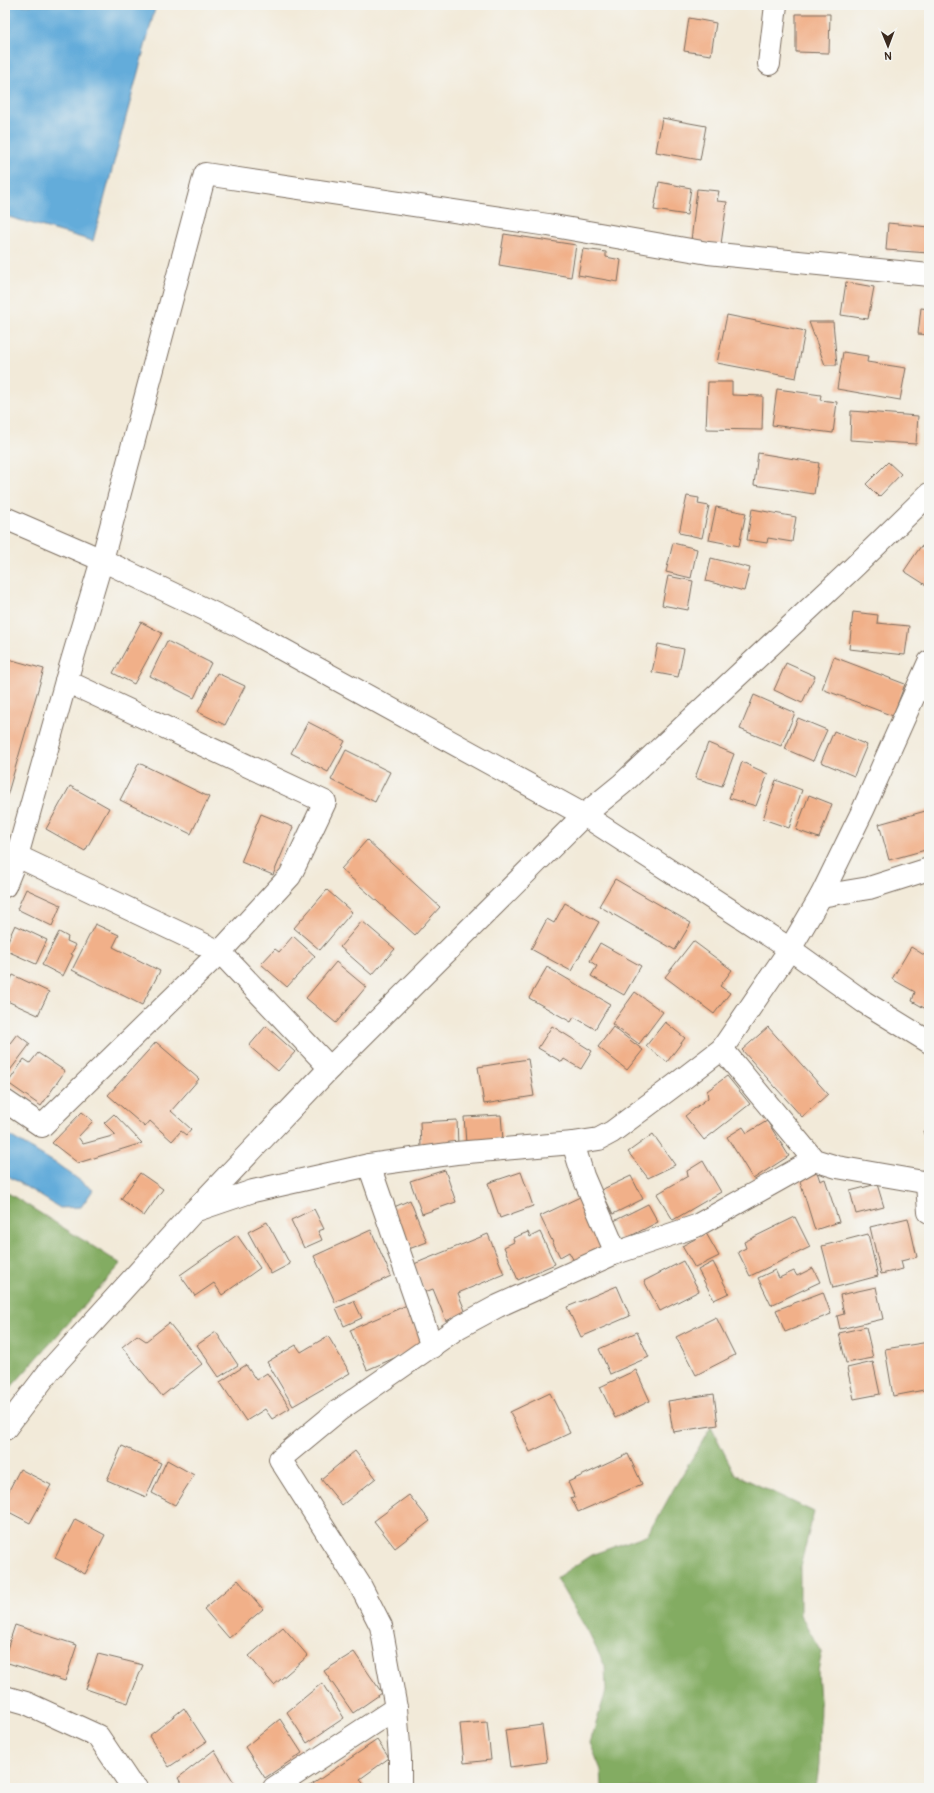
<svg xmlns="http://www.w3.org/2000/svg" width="934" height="1793" viewBox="0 0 934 1793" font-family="Pangolin,sans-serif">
	<rect width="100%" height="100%" fill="#f6f6f2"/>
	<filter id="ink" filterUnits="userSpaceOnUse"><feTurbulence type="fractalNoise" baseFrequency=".025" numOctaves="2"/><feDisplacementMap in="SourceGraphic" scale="8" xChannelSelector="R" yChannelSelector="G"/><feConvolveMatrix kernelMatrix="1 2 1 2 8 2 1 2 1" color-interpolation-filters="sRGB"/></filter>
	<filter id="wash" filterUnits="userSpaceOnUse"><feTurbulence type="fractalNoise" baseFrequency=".012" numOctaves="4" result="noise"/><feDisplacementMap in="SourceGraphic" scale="16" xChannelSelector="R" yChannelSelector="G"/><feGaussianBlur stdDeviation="0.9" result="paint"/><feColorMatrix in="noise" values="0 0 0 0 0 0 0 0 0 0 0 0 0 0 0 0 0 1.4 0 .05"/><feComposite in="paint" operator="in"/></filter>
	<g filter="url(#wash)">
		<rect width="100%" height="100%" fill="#f2ead9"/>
		<g fill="#83ac62" stroke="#5f6b40">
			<path d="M5,1191L121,1264L5,1394Z"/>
			<path d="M711,1427L735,1474L814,1512L800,1567V1615L822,1652L818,1671L820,1700L819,1764L816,1788H602L601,1770L590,1743L606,1691L605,1666L588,1632L556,1578L591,1555L649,1534L673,1490Z"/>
		</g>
		<g fill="#63acda" stroke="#4f6b7c">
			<path d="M5,5H156L93,241L5,216Z"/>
			<path d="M5,1133L57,1164L93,1190L81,1207L60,1208L5,1174Z"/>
		</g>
		<g id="blocks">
			<g fill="#f1b089">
				<path d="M678,5H691V8Z"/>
				<path d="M796,14H830L829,53L796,52Z"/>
				<path d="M689,18L716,23L711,55L684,51Z"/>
				<path d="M662,118L706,126L700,160L656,152Z"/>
				<path d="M659,182L691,188L687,215L654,210Z"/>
				<path d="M697,189L719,191L717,201L727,202L721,244L691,241Z"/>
				<path d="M888,223L929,227V253L886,250Z"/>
				<path d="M504,234L576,245L571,277L499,265Z"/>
				<path d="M583,249L606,252V257L621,260L618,282L578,275Z"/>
				<path d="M846,282L874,287L868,319L841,315Z"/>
				<path d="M921,308L929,309V335L918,334Z"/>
				<path d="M727,315L805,331L796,378L717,363Z"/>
				<path d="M809,322H833L837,365H825Z"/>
				<path d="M843,352L868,356L867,362L906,368L900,400L837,389Z"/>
				<path d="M708,382H732V395L763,396L762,430L706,429Z"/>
				<path d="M777,389L821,395L820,400L837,402L833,433L772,425Z"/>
				<path d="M851,411L918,416L916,444L850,440Z"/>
				<path d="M758,453L819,463L814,494L754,485Z"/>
				<path d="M888,462L901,474L879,497L866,484Z"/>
				<path d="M687,496L699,498L698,504L709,506L702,538L679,533Z"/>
				<path d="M716,507L746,513L739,546L709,540Z"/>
				<path d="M752,509L796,517L792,542L768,538L767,543L747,540Z"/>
				<path d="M673,543L697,549L691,578L666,572Z"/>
				<path d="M921,546L929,551V587L904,571Z"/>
				<path d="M711,558L750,568L744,591L706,581Z"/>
				<path d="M668,576L693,581L688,610L662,605Z"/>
				<path d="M853,612L878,615L877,623L909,626L905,655L849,649Z"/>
				<path d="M141,622L162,633L134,684L113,673Z"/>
				<path d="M167,641L211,663L194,698L150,676Z"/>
				<path d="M658,644L684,649L678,677L652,672Z"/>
				<path d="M834,657L905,684L893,716L822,689Z"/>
				<path d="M5,658L44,669L5,803Z"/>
				<path d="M786,663L815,676L802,703L774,690Z"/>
				<path d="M217,673L245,686L225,725L198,712Z"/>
				<path d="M754,695L795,713L781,746L740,729Z"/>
				<path d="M798,718L827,730L813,761L785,749Z"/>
				<path d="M308,722L345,741L328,772L291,753Z"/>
				<path d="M834,731L867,745L854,776L821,762Z"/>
				<path d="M708,743L734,754L722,786L695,778Z"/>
				<path d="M346,750L390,772L375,802L331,780Z"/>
				<path d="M742,762L768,774L756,806L729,798Z"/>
				<path d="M139,763L209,797L191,834L120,800Z"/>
				<path d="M776,780L802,790L789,828L763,819Z"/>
				<path d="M70,786L109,808L85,851L46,829Z"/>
				<path d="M809,795L832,804L819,838L796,830Z"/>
				<path d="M929,810V849L889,860L879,824Z"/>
				<path d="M261,814L293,827L273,875L241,862Z"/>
				<path d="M367,840L440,907L415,935L341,869Z"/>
				<path d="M615,879L691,923L675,950L599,906Z"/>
				<path d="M26,889L61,905L52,926L17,909Z"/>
				<path d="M327,890L352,912L320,950L294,928Z"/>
				<path d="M565,903L599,922L571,971L531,949L547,919L554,923Z"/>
				<path d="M362,921L395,949L372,975L340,947Z"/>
				<path d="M95,924L119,935L113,947L160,971L142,1005L72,970Z"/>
				<path d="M15,925L47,940L36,964L5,950V947Z"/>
				<path d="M59,932L68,937L67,941L76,945L71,954L73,955L63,976L42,965Z"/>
				<path d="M293,936L315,956L287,987L261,964L275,949L279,952Z"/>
				<path d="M693,941L732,970L720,986L730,993L714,1014L665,977Z"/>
				<path d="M600,943L641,966L624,995L591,976L597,966L590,961Z"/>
				<path d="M911,947L929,958V1005L926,1009L912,1001L915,992L892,979Z"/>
				<path d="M336,962L366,987L336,1023L306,998Z"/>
				<path d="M547,967L610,1004L595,1029L574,1017L571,1022L529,998Z"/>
				<path d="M13,975L49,992L38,1015L5,1000V990Z"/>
				<path d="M635,992L663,1012L639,1044L612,1024Z"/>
				<path d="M665,1022L685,1038L667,1062L646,1046Z"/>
				<path d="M266,1026L295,1052L278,1071L249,1046Z"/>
				<path d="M552,1026L592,1051L581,1069L564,1059L562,1062L538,1048Z"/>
				<path d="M613,1027L643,1050L627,1070L598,1047Z"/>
				<path d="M768,1027L828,1094L802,1117L742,1050Z"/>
				<path d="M17,1034L30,1044L5,1077V1046L7,1047Z"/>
				<path d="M156,1042L199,1079L171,1111L191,1129L186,1135L181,1131L172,1141L150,1121L145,1127L108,1095Z"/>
				<path d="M38,1053L65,1071L41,1106L8,1083L24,1059L30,1063Z"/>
				<path d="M528,1059L534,1096L484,1104L478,1067Z"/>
				<path d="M727,1076L750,1104L704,1140L685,1116L708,1098L707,1091Z"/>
				<path d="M82,1112L93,1121L78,1137L83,1144L116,1135L104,1123L114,1114L142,1143L78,1163L52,1143Z"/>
				<path d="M501,1115L503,1140L466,1143L464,1117Z"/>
				<path d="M457,1120L458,1145L421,1147L420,1122Z"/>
				<path d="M767,1121L789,1156L753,1179L727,1137L743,1127L747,1133Z"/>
				<path d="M929,1129V1148L923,1131Z"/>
				<path d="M653,1134L675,1165L648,1178L628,1152Z"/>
				<path d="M703,1161L721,1192L673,1220L657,1194L688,1176L687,1171Z"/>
				<path d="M445,1170L456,1202L422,1214L410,1181Z"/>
				<path d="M521,1172L533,1206L500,1218L488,1183Z"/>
				<path d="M817,1172L820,1181L825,1179L839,1222L815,1230L799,1178Z"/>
				<path d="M140,1173L163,1189L144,1216L121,1199Z"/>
				<path d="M631,1176L643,1199L613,1214L601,1190Z"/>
				<path d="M877,1184L884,1207L856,1214L850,1191Z"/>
				<path d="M580,1197L603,1247L574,1261L569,1252L560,1257L540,1216Z"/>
				<path d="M410,1200L427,1242L409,1249L392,1208Z"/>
				<path d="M648,1204L658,1222L621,1241L612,1222Z"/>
				<path d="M314,1209L324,1229L318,1231L322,1240L304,1248L291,1220Z"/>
				<path d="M795,1217L810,1247L750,1276L738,1252L746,1248L744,1242Z"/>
				<path d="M908,1218L917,1257L901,1261L903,1269L881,1274L870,1227Z"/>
				<path d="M267,1222L290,1264L271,1274L248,1232Z"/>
				<path d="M371,1230L391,1276L335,1302L314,1256Z"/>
				<path d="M528,1232L530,1237L540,1232L555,1264L518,1280L504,1247L514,1242L513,1238Z"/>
				<path d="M706,1233L719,1256L695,1268L682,1246Z"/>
				<path d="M488,1234L504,1274L458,1293L466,1313L446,1321L433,1289L425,1292L414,1264Z"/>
				<path d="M868,1234L878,1276L833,1288L822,1246Z"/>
				<path d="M237,1235L260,1268L222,1295L214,1283L195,1296L180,1275Z"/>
				<path d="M683,1261L699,1291L660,1311L644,1281Z"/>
				<path d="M713,1262L729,1293L714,1300L698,1270Z"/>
				<path d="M813,1268L820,1282L771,1305L758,1278L775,1270L779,1278L794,1271L797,1276Z"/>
				<path d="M617,1286L630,1316L581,1337L567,1307Z"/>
				<path d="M876,1287L883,1319L840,1329L837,1316L844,1314L840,1295Z"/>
				<path d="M823,1292L831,1314L785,1332L776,1310Z"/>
				<path d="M354,1301L362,1318L344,1326L336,1308Z"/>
				<path d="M407,1305L424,1345L367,1370L350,1330Z"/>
				<path d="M716,1317L735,1355L696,1375L676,1337Z"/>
				<path d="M169,1323L202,1364L162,1396L122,1347L137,1335L146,1341Z"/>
				<path d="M866,1327L873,1358L846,1363L839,1333Z"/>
				<path d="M216,1332L238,1365L219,1377L197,1345Z"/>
				<path d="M637,1332L649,1357L610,1374L599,1349Z"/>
				<path d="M328,1336L350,1373L293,1406L267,1362L296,1345L301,1352Z"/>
				<path d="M929,1342V1389L893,1396L885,1349Z"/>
				<path d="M873,1362L880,1394L854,1399L847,1368Z"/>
				<path d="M246,1365L256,1380L267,1373L290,1408L272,1419L265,1409L246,1421L220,1382Z"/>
				<path d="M636,1370L650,1401L615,1418L600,1387Z"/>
				<path d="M550,1393L570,1433L530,1452L510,1412Z"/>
				<path d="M714,1394L718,1425L673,1432L668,1401Z"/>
				<path d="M122,1446L161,1463L146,1497L107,1480Z"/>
				<path d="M355,1451L376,1478L342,1505L321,1479Z"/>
				<path d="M628,1454L642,1484L578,1512L571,1497L575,1498L568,1482Z"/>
				<path d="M167,1460L194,1475L175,1505L152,1493Z"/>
				<path d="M20,1469L51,1485L30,1523L5,1510V1498Z"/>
				<path d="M409,1495L430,1521L395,1548L374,1521Z"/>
				<path d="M75,1519L105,1535L85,1574L55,1558Z"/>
				<path d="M238,1580L263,1609L229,1638L204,1609Z"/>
				<path d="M15,1625L77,1645L65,1681L5,1662V1655Z"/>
				<path d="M283,1627L308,1656L274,1685L249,1656Z"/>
				<path d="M354,1652L382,1693L353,1713L324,1671Z"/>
				<path d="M98,1654L143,1665L128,1703L86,1689Z"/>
				<path d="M322,1683L344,1718L307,1743L287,1712Z"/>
				<path d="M184,1708L206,1742L169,1767L149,1736Z"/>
				<path d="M280,1719L302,1753L265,1778L245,1747Z"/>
				<path d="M487,1722L491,1760L464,1763L460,1724Z"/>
				<path d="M542,1725L547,1762L510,1767L505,1730Z"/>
				<path d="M377,1740L389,1758L360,1779L366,1788H307Z"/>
				<path d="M214,1750L235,1784L230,1788H184L178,1778Z"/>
			</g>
		</g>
	</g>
	<g filter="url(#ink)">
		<use href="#blocks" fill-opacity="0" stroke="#7b6d5f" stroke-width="1"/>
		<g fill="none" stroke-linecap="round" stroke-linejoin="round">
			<defs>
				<g id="minor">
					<path d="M769,64L776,5"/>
					<path d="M5,886L17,856"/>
					<path d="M821,896L869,888L929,869"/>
					<path d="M722,1049L814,1160L837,1167L929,1183"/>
					<path d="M330,1068L220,952L290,876L325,802L66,681L102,560L205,174L548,225L708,253L929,275"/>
					<path d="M5,1101L42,1126L220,952L17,856L66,681"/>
					<path d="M573,1143L583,1176L616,1253"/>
					<path d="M369,1165L432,1347"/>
					<path d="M927,1184L929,1212"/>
					<path d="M194,1211L253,1191L369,1165L456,1153L573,1143L599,1139L612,1132L675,1085L722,1049L790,949L821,896L863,810L929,662"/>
					<path d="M5,1697L26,1703L98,1736L129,1782L136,1788"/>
					<path d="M274,1788L396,1708"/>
					<path d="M400,1788V1757L396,1708L381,1626L360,1585L280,1459L338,1411L459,1327L498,1306L613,1254L696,1226L814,1160"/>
				</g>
				<g id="tertiary">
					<path d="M5,518L102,560L238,625L584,815L790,949L864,1002L929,1042"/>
					<path d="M5,1429L50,1370L194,1211L330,1068L584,815L622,784L853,568L929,494"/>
				</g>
			</defs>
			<use href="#minor" stroke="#7b6d5f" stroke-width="24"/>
			<use href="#tertiary" stroke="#7b6d5f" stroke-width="24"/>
			<use href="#minor" stroke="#fff" stroke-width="22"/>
			<use href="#tertiary" stroke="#fff" stroke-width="22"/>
		</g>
	</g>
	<rect width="934" height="1793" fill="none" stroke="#f6f6f2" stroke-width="20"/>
	<g transform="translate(888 46) rotate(179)" stroke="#f6f6f2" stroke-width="3" paint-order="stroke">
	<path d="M0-3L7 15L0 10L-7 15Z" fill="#3b2a1e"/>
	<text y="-6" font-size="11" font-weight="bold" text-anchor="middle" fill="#3b2a1e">N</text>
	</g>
</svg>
